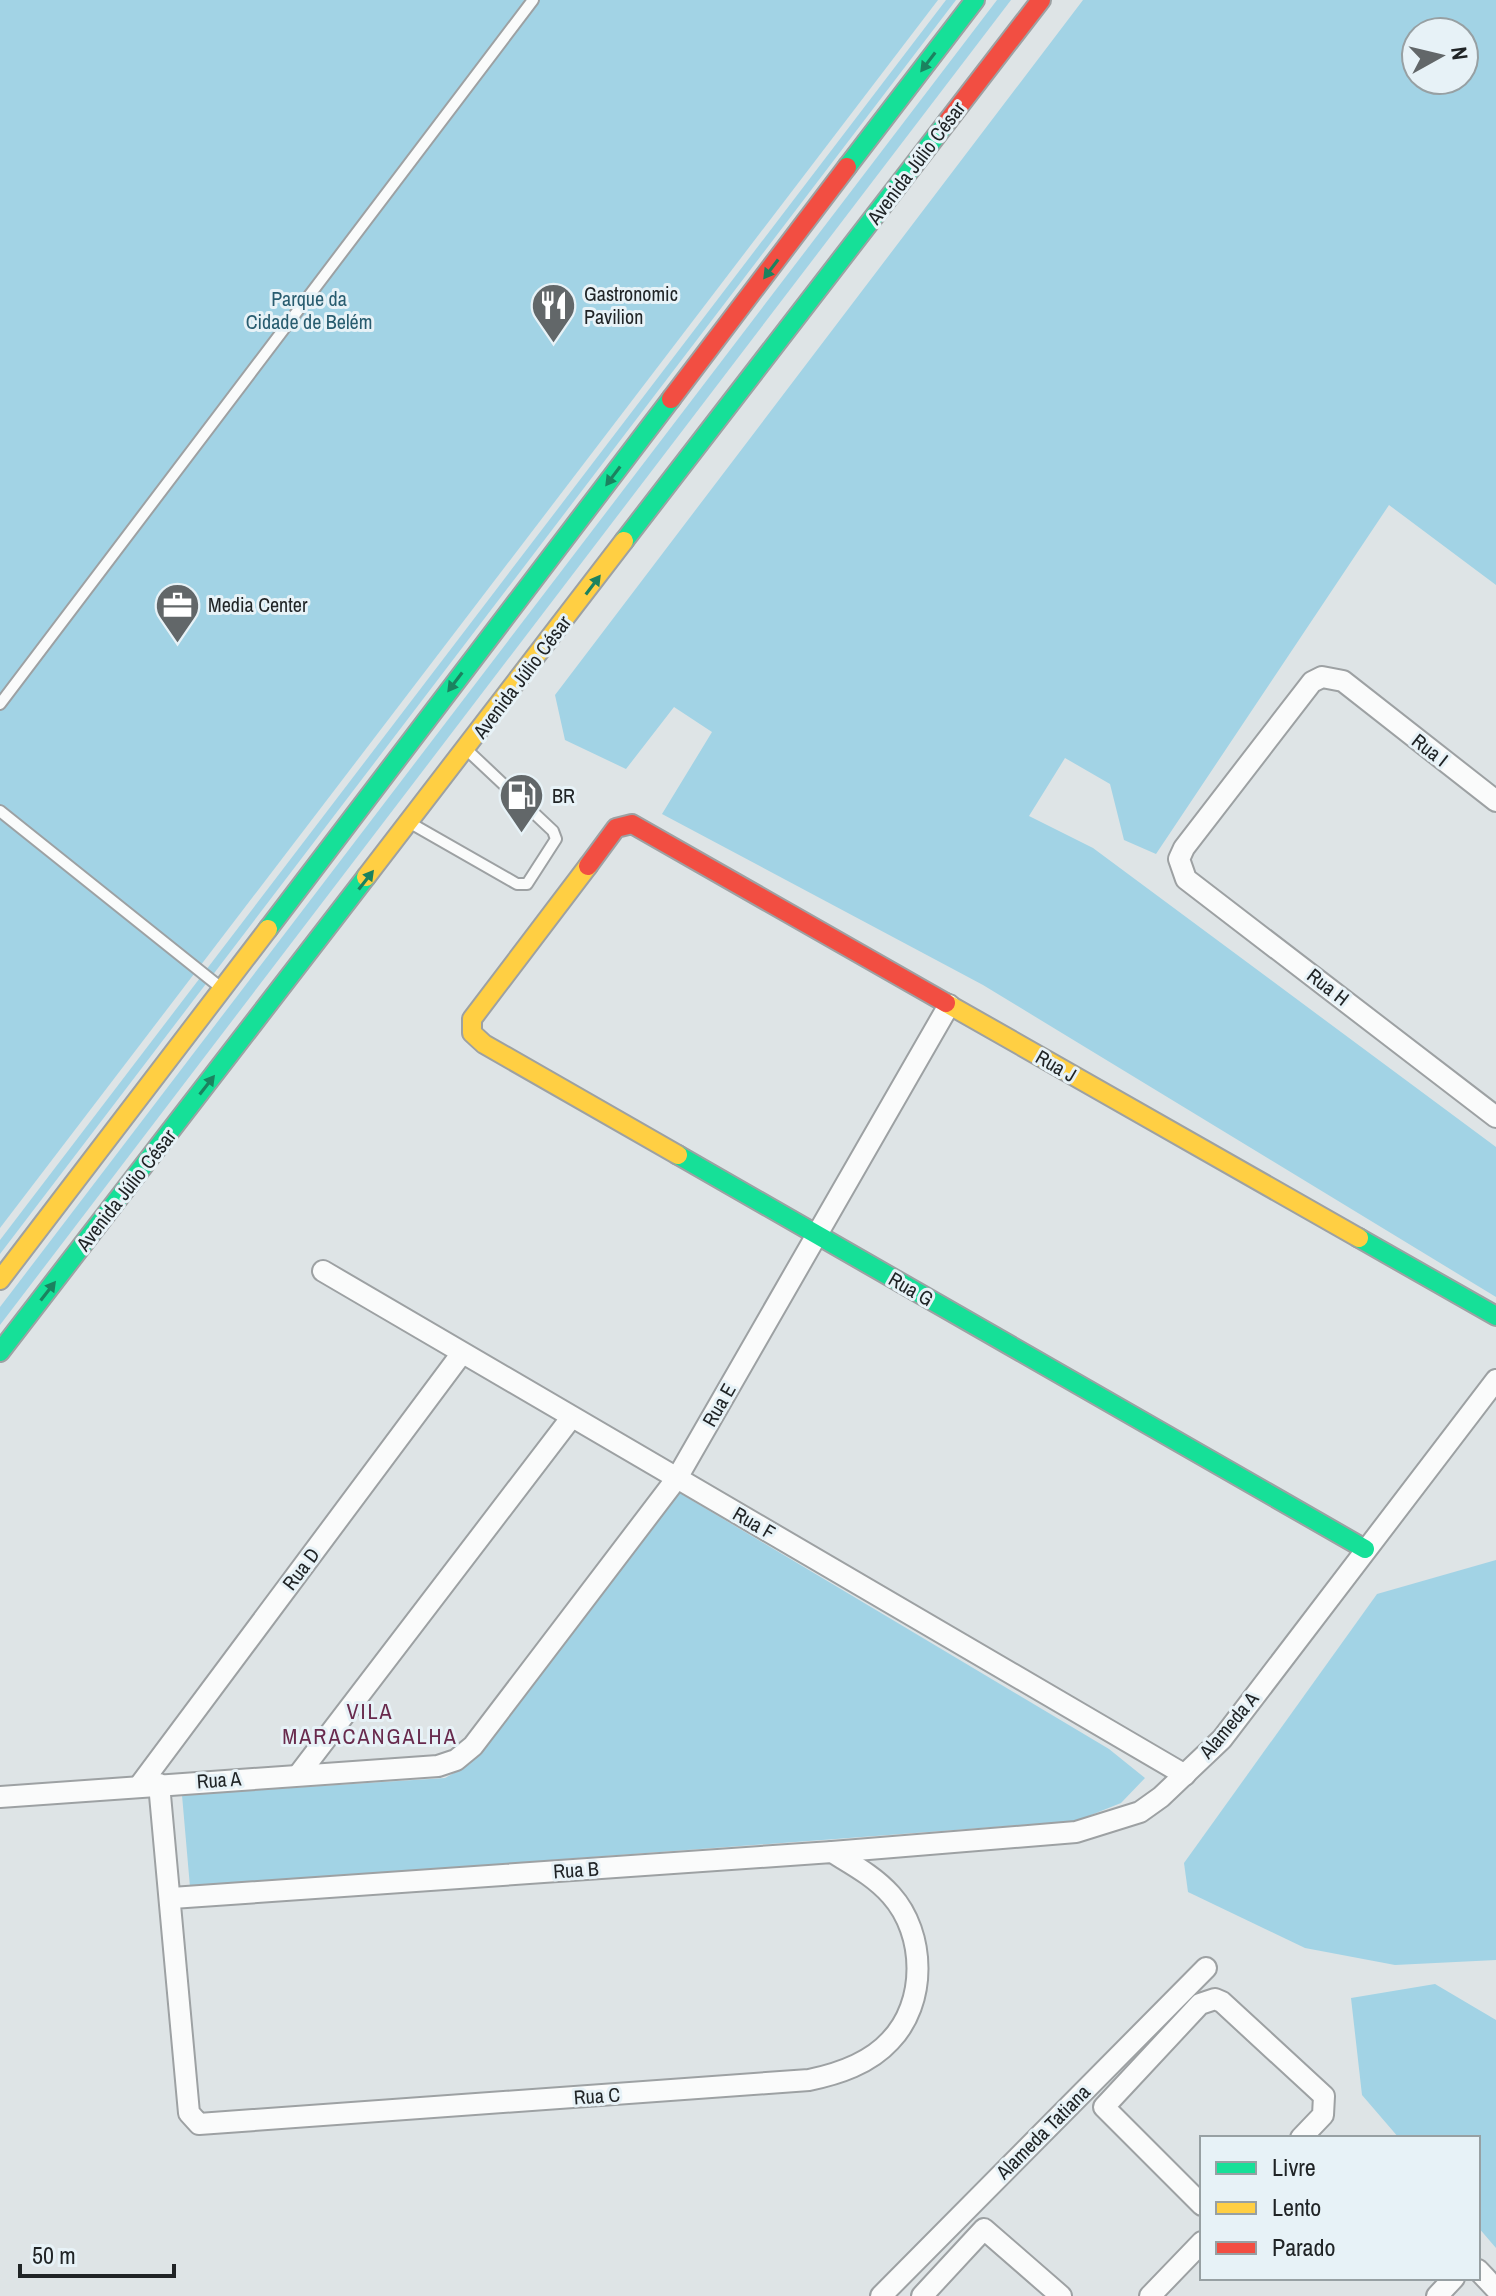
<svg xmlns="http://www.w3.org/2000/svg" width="1496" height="2296" viewBox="0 0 1496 2296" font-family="'Archivo Narrow',sans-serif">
	<rect width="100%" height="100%" fill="#dee4e6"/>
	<g fill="#a2d3e5" fill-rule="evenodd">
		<path d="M0,0H938L0,1228Z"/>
		<path d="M946,0H956L0,1254V1240Z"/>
		<path d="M997,0H1011L0,1325V1307Z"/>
		<path d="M1083,0H1496V585L1389,505L1156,854L1124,840L1110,784L1065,758L1029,816L1093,848L1496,1147V1297L983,985L662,814L712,732L674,707L626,769L565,740L555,695ZM1416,32H1464V80H1416Z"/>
		<path d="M678,1492L1109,1749L1145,1778L1121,1803L1076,1821L190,1887L182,1795L445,1778L470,1764Z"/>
		<path d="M1496,1560V1960L1395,1965L1305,1948L1188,1892L1184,1863L1377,1594Z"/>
		<path d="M1435,1984L1496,2020V2248L1478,2227V2138H1399L1362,2095L1351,1998Z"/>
	</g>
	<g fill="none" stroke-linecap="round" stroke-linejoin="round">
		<defs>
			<g id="lane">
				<path d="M0,704L533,0"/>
				<path d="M0,811L220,987"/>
				<path d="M412,824L517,884H527L556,839L553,831L467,750"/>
			</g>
			<g id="street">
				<path d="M1496,801L1343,681L1322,677L1312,682L1184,848L1179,859L1186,879L1496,1117"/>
				<path d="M323,1271L1185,1775"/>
				<path d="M299,1774L571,1418"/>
				<path d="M159,1784L189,2113L199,2124L809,2080C838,2074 869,2064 890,2041C927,2003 926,1934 891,1895C874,1876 853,1865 832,1852L172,1898"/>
				<path d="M140,1785L462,1353"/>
				<path d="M0,1797L438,1766L456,1760L473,1746L677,1478L949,1005"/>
				<path d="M832,1852L1076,1832L1140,1812L1161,1797L1222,1739L1496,1380"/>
				<path d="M1202,2205L1104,2107L1200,2004L1215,1999L1222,2002L1324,2096L1323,2115L1301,2138"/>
				<path d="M1478,2270L1496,2289"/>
				<path d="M881,2296L1206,1968"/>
				<path d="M922,2296L984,2229L1061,2296"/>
				<path d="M1150,2296L1202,2242"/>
				<path d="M1437,2296L1454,2278"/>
			</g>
			<g id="fast">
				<path d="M847,167L975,0"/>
				<path d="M624,541L947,122"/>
				<path d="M268,929L671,399"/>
				<path d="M678,1155L1365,1549"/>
				<path d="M1359,1238L1496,1316"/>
				<path d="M0,1352L366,877"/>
			</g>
			<g id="slow">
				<path d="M588,866L472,1019V1033L484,1044L678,1155"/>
				<path d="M366,877L624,541"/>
				<path d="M946,1003L1359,1238"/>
				<path d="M0,1280L268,929"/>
			</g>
			<g id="jam">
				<path d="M947,122L1041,0"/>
				<path d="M671,399L847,167"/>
				<path d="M588,866L616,828L632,824L946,1003"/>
			</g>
		</defs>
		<use href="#lane" stroke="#9da1a3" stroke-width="14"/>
		<use href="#street" stroke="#9da1a3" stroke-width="24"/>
		<use href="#fast" stroke="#9da1a3" stroke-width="22"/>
		<use href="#slow" stroke="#9da1a3" stroke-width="22"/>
		<use href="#jam" stroke="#9da1a3" stroke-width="22"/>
		<use href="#lane" stroke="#fafbfb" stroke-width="10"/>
		<use href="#street" stroke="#fafbfb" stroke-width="20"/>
		<use href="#fast" stroke="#16e098" stroke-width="18"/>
		<use href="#slow" stroke="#ffcf43" stroke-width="18"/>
		<use href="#jam" stroke="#f24e42" stroke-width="18"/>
	</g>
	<defs><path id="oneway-solid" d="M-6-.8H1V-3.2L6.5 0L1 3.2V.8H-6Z" transform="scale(2)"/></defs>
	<g fill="#1b825f">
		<use href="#oneway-solid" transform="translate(928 62) rotate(127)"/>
		<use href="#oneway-solid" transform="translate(771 269) rotate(127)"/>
		<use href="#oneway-solid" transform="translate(613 476) rotate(127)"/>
		<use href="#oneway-solid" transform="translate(593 585) rotate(-53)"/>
		<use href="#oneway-solid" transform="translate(455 682) rotate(127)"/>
		<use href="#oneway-solid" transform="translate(366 880) rotate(-52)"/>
		<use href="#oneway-solid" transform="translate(207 1085) rotate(-52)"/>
		<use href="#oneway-solid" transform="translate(48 1291) rotate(-52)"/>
	</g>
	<defs>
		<symbol id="restaurant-pin" viewBox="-11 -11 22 30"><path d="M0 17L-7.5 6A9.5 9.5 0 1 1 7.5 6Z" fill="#626769" stroke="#e7f2f7"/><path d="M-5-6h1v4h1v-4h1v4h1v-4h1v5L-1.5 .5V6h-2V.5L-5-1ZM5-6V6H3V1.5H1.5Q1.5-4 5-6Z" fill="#fff"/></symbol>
		<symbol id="office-pin" viewBox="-11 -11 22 30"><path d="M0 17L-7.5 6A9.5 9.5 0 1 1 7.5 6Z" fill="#626769" stroke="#e7f2f7"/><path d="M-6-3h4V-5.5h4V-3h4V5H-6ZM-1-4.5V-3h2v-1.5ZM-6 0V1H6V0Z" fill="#fff"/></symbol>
		<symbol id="fuel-pin" viewBox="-11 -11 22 30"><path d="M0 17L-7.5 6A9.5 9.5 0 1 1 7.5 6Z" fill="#626769" stroke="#e7f2f7"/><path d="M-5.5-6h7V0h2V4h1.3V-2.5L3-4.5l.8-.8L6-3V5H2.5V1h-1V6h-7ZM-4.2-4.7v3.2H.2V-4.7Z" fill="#fff"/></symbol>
	</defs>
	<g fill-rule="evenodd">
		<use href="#restaurant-pin" x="528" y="280" width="51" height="69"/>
		<use href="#office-pin" x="152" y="580" width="51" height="69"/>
		<use href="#fuel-pin" x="496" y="770" width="51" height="69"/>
	</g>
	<g text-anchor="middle" stroke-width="6" stroke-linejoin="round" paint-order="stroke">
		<g font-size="20" fill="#202426" stroke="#e7f2f7">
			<text transform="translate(916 163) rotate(-53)" y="7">Avenida Júlio César</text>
			<text transform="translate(522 677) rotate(-53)" y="7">Avenida Júlio César</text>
			<text transform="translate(1430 750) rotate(38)" y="7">Rua I</text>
			<text transform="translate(1328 987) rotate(38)" y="7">Rua H</text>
			<text transform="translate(1056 1066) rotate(30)" y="7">Rua J</text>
			<text transform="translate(126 1190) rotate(-52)" y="7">Avenida Júlio César</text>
			<text transform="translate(911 1289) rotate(30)" y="7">Rua G</text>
			<text transform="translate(719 1405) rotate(-60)" y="7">Rua E</text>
			<text transform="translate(754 1523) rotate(30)" y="7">Rua F</text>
			<text transform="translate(301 1569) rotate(-53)" y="7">Rua D</text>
			<text transform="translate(1229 1725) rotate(-50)" y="7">Alameda A</text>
			<text transform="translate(219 1780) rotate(-4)" y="7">Rua A</text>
			<text transform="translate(576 1870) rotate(-4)" y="7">Rua B</text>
			<text transform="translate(597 2096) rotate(-4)" y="7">Rua C</text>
			<text transform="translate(1043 2132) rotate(-45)" y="7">Alameda Tatiana</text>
		</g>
		<g font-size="20" fill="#202426" stroke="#e7f2f7" text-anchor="start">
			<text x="584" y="301">Gastronomic<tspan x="584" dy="23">Pavilion</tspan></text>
			<text x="208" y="612">Media Center</text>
			<text x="552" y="803">BR</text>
		</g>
		<g font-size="20" fill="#285c6f" stroke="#e7f2f7">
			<text x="309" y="306">Parque da<tspan x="309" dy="23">Cidade de Belém</tspan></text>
		</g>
		<g font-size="22" letter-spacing="2" fill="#682a4d" stroke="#e7f2f7">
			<text x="370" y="1719">VILA<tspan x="370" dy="25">MARACANGALHA</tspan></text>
		</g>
	</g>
	<rect x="1200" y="2136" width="280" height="144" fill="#e7f2f7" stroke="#97a0a3" stroke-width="2"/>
	<rect x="1216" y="2162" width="40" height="12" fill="#16e098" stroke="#97a0a3" stroke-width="2"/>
	<text x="1272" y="2176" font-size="24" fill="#202426">Livre</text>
	<rect x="1216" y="2202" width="40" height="12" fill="#ffcf43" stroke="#97a0a3" stroke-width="2"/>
	<text x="1272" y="2216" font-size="24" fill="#202426">Lento</text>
	<rect x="1216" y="2242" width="40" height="12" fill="#f24e42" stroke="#97a0a3" stroke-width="2"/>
	<text x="1272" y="2256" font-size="24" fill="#202426">Parado</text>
	<g transform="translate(1440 56) rotate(82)"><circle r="38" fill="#e7f2f7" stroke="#97a0a3" stroke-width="2"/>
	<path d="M0-6L14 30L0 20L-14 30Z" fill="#626769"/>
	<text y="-12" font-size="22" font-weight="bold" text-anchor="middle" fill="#202426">N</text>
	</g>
	<path d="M20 2264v12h154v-12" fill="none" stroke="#202426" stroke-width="4"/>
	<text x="32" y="2264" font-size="24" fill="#202426" stroke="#e7f2f7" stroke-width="6" paint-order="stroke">50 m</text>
</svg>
